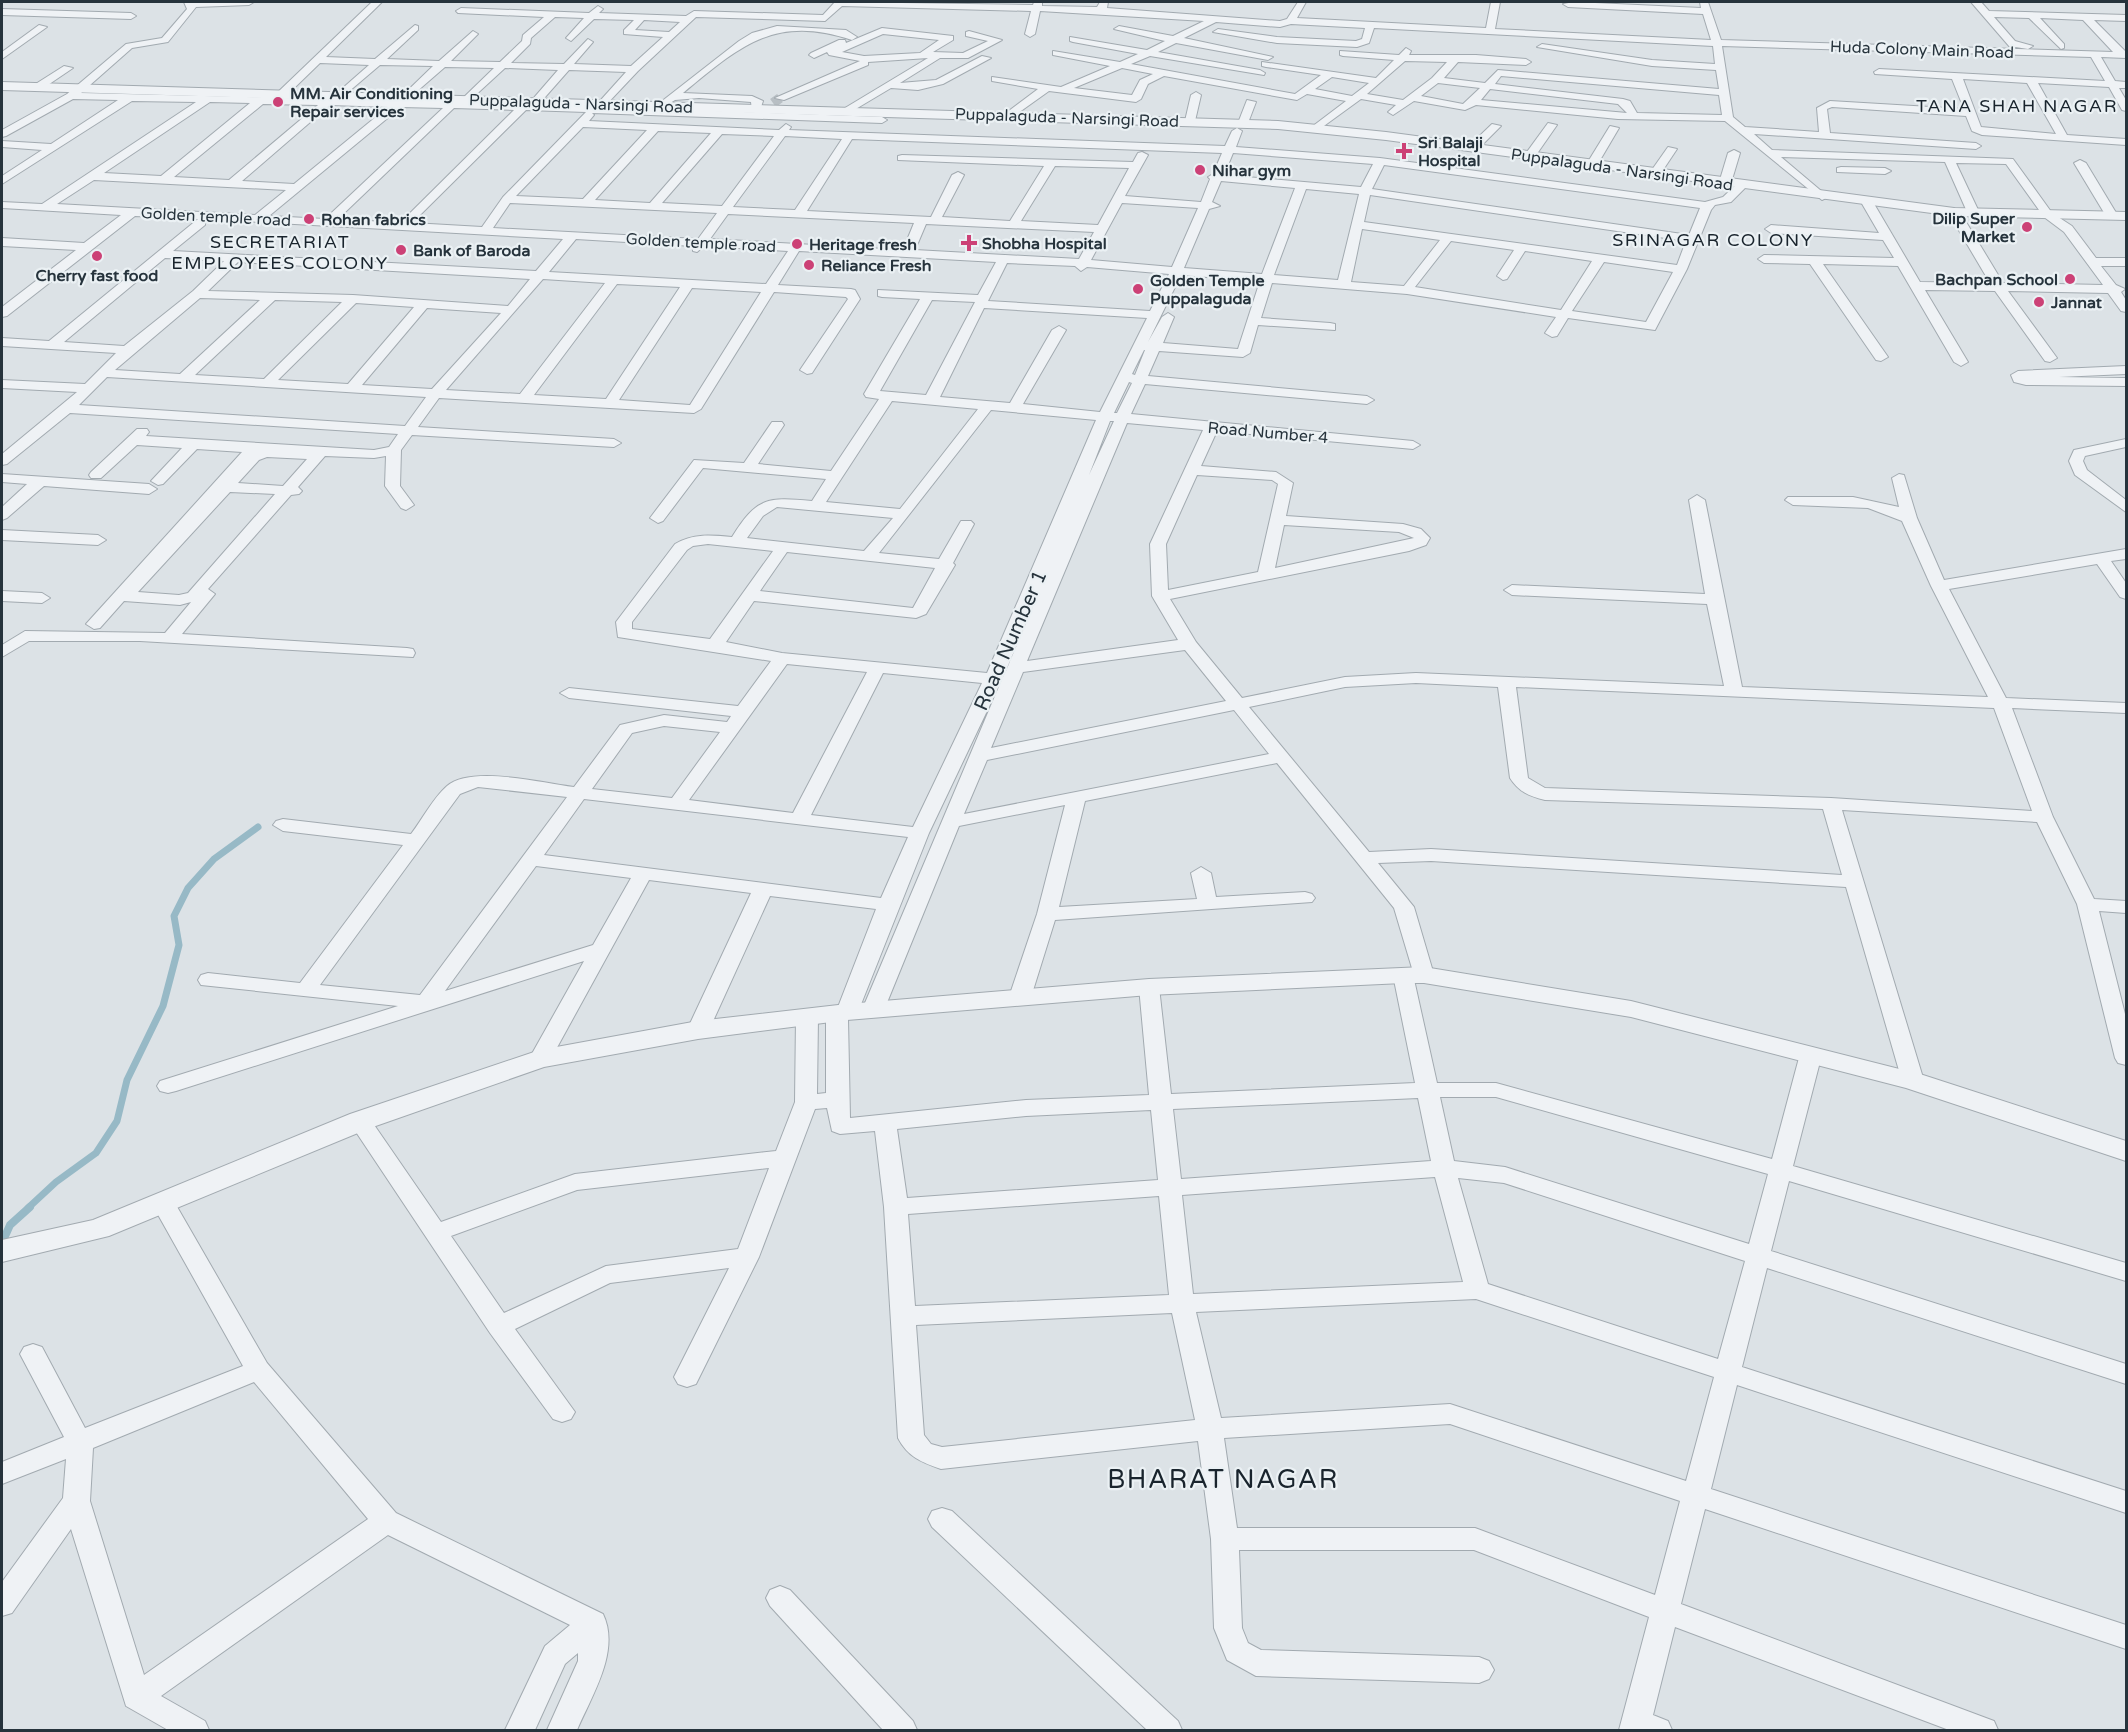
<svg xmlns="http://www.w3.org/2000/svg" width="2128" height="1732" viewBox="0 0 2128 1732" font-family="'Varela Round',sans-serif">
	<rect width="100%" height="100%" fill="#dce2e6"/>
	<g fill="none" stroke-linecap="round" stroke-linejoin="round">
		<path stroke="#97b9c6" stroke-width="7" d="M28,1208L56,1182L96,1153L117,1121L127,1080L163,1006L179,945L174,916L188,888L214,859L258,827"/>
		<path stroke="#97b9c6" stroke-width="8" d="M2,1243L10,1225L30,1207"/>
		<path stroke="#b8bfc4" stroke-width="10" stroke-dasharray="10 5" stroke-linecap="butt" d="M773,103L780,98"/>
		<defs>
			<g id="minor">
				<path d="M184,2H254L249,5L196,7L168,42L132,48L81,93L532,104V100L558,70L505,68L468,102L463,99L464,97L494,68L445,67L407,100L402,97L403,95L433,66L380,65L340,99L335,96L336,94L369,65L320,63L286,96H278V92L372,2H382L326,57L375,59L415,25L418,26V30L387,59L439,61L473,31L478,34L451,61L500,62L522,41L523,35L544,17L458,13L456,11L461,8L589,13L598,6L603,9L599,13L686,16L694,11L823,15L835,2L1033,5L1034,2H1042V6L1097,7L1100,2H1108L1107,8L1280,21L1287,19L1298,2H1306L1297,18L1486,28L1491,2H1500L1495,29L1711,40L1703,14L1568,7L1563,4L1574,2L1701,8L1700,2H1708L1721,40L2113,52L2083,20L2040,18L2064,44V48L2061,49L2029,18L1994,17L2015,41L2033,46L2028,49L2009,46L1971,2H1981L1989,11L2126,15V21L2094,20L2126,52V58L2101,57L2115,81L2126,82V88H2119L2126,100V111L2122,110L2109,87L2038,83L2067,135L2126,139V145L1982,135L1972,131L1966,116L1832,107L1827,109L1830,133L1976,143L1981,146L1976,149L1754,134L1772,150L2013,159L2052,213L2072,226L2096,258H2126V266H2101L2116,285L2125,289L2121,292L2126,300V312L2121,311L2108,293L2008,291L2057,358L2050,362L2045,361L1995,291L1925,290L1968,362L1961,366L1954,362L1898,266L1823,264L1888,357L1881,361L1876,360L1810,264L1764,263L1758,259L1764,255L1894,258L1883,240L1771,233L1765,229L1771,225L1879,233L1861,202L1867,199L1873,202L1920,282L1990,283L1948,212L1954,208L1960,212L2003,283L2103,285L2064,232L2044,217L2006,164L1956,163L1980,214L1974,218L1968,214L1945,162L1781,157L1826,195L1828,197L1822,200L1725,121L1618,119L1476,105L1465,110L1414,101L1393,115L1388,112L1396,105L1361,99L1317,131L1312,128L1313,126L1346,101L1307,94L1297,100L1164,76L1148,84L1141,99L1136,102L1049,91L1011,118L1002,116L1038,89L992,81V77L1061,87L1110,66L1053,55V51L1120,62L1138,54L1073,42L1070,41V37L1147,50L1165,41L1114,29L1119,26L1173,36L1204,21L1040,11L1035,34L1030,37L1025,34L1031,11L842,6L825,21L696,17L638,71L604,107L882,117L887,120L882,123L592,113L594,115L589,121L779,130L786,124L791,127L789,130L1225,146L1232,131L1237,128L1242,131L1236,147L1380,158L1705,202L1723,197L1738,183H1746V187L1731,202L1715,205L1711,210L1687,269L1655,330L1568,318L1557,336L1552,337L1545,333L1556,317L1407,294L1272,283L1261,318L1330,323L1335,324V330L1258,325L1250,353L1243,357L1159,351L1148,376L1367,396L1374,400L1367,404L1145,384L1131,414L1413,441L1420,445L1413,449L1217,431L1201,466L1276,472L1293,483L1286,516L1403,524L1421,529L1430,538L1426,545L1409,551L1170,599L1196,642L1242,698L1345,677L1416,673L1724,686L1707,604L1512,595L1504,590L1512,585L1705,594L1689,500L1697,495L1705,500L1742,687L1988,697L1931,586L1902,521L1868,508L1793,505L1785,500L1788,497H1853L1899,507L1892,478L1899,474L1904,475L1917,518L1944,580L2126,549V559L2111,561L2126,583V599L2120,597L2097,564L1949,589L2006,698L2126,703V713L2012,708L2053,817L2094,899L2126,901V913L2099,911L2126,1018V1065L2118,1063L2115,1058L2077,904L2037,822L1842,810L1924,1081L1921,1086L1913,1088L1905,1086L1902,1081L1846,887L1431,861L1378,863L1414,907L1434,975L1431,980H1417L1414,975L1394,908L1277,763L1085,801L1059,907L1197,899L1191,873L1201,867L1211,873L1216,897L1305,892L1312,894L1315,898L1312,902L1055,920L1031,997L1027,1002H1013L1009,997L1037,914L1065,805L959,826L884,1010L880,1015H866L862,1010L1037,597L1006,671L929,833L858,1012L855,1017L848,1019L850,1118L1026,1100L1149,1095L1139,987L1142,982H1156L1159,987L1171,1094L1415,1083L1393,975L1396,970H1410L1413,975L1437,1083H1496L1772,1159L1800,1054L1803,1049H1819L1822,1054L1793,1166L2126,1263V1281L1789,1181L1771,1251L2126,1364V1384L1767,1268L1742,1367L2126,1491V1513L1737,1385L1711,1489L2126,1625V1649L1705,1509L1681,1604L1994,1721L1998,1730H1949L1675,1627L1653,1715L1668,1721L1672,1730H1619L1649,1617L1474,1550H1239L1242,1628L1248,1643L1261,1650L1479,1657L1489,1661L1494,1670L1489,1679L1479,1683L1256,1676L1227,1660L1214,1628L1211,1539L1198,1441L941,1469C921,1462 908,1457 898,1438L884,1207L875,1131L840,1134L832,1131L827,1108L815,1109L759,1257L696,1384L687,1387L678,1384L674,1377L729,1268L610,1283L515,1329L575,1412L571,1419L562,1422L553,1419L490,1333L352,1126L349,1121L352,1116L360,1113L368,1116L441,1222L575,1174L776,1151L795,1102L796,1017L799,1012H815L818,1017L817,1094L826,1093V1014L829,1009L838,1007L876,909L770,896L709,1030L706,1035H690L687,1030L751,893L649,880L548,1064H532L529,1059L584,961L176,1091L168,1093L160,1091L157,1086L160,1081L398,1006L201,985L198,980L201,975L208,973L300,983L403,845L283,831L273,825L276,821L283,819L411,834C422,820 433,798 447,786C471,765 543,783 574,787L620,725L664,715L727,722L731,716L569,698L560,693L569,688L738,706L771,661L618,637L616,622L675,544C693,533 712,535 732,537C757,497 767,497 812,501L826,479L703,468L663,521L658,523L650,518L694,460L744,463L772,422H782L784,425L758,464L831,471L879,399L866,397L864,394L920,299L882,297L878,296V290L978,295L996,262L799,251L778,285L851,289L855,290L860,299L812,373L807,374L800,370L848,299L846,297L774,292L701,409L694,413L439,398L418,427L614,439L621,443L614,447L412,435L401,450L400,486L414,505L406,510L401,508L385,486L386,456L374,458L325,456L298,487L302,491L299,494L291,495L208,589L215,594L182,634L407,648L413,649L415,653L413,657L140,641H29L2,657V645L25,631L165,633L191,602L180,605L124,601L100,628L94,629L86,624L242,452L197,449L163,484L158,485L151,481L182,448L137,445L101,478H91L89,475L91,472L137,429H147L149,432L146,436L374,450L389,447L398,434L70,413L7,464L2,465V454L77,392L2,388V380L85,384L116,353L2,346V338L49,341L198,219L135,216L7,316L2,317V307L76,250L2,246V238L84,243L121,215L2,208V202L42,204L196,102L132,101L2,184V176L42,150L2,147V141L51,144L118,100L73,99L6,136L2,137V130L67,94L126,44L162,38L187,9ZM555,17L584,18L566,38L571,41L594,19L634,20L624,30V34L663,37L631,66L574,64L593,42L588,39L564,64L511,63L530,44L531,38ZM644,20L680,22L669,32L635,30ZM1216,22L1280,27L1291,24L1365,28L1362,39L1356,41L1277,37L1218,29L1213,32L1277,43L1357,47L1369,43L1374,28L1713,46L1715,64L1652,60L1542,44L1537,47L1652,66L1716,70L1719,89L1498,70L1485,83L1444,78L1458,62L1526,65L1531,62L1526,59L1476,55H1409L1411,51L1406,48L1399,55L1340,51V55L1343,56L1394,60L1376,78L1262,62V66L1266,67L1321,75L1295,94L1131,64L1150,56L1264,75L1265,73L1260,70L1158,52L1176,43L1268,60L1273,57L1184,38ZM1722,46L2091,57L2105,81L1879,69L1874,72L1875,74L1952,79L1964,109L1830,101L1817,108L1819,132L1745,127L1733,117ZM1405,61L1447,62L1432,78L1403,100L1367,94ZM1122,68L1153,74L1140,80L1132,95L1074,88ZM569,70L626,72L599,102L598,104L601,107L539,104ZM1501,76L1719,95L1722,115L1637,113L1630,101L1623,99L1495,84ZM1332,77L1369,83L1352,96L1315,89ZM1963,79L2027,83L2056,134L1981,127ZM1438,83L1480,88L1463,104L1421,96ZM1490,89L1618,104L1627,113L1481,100ZM210,102L250,103L161,176L104,173ZM263,104L318,105L229,180L174,177ZM330,105L388,107L294,184L242,181ZM401,107L443,108L325,219L269,216ZM454,108L514,110L400,223L338,219ZM526,110L586,112L503,197L482,227L412,223ZM583,127L647,130L583,199L516,196ZM658,131L711,133L650,203L595,200ZM722,134L774,136L722,206L662,203ZM785,136L842,139L795,210L733,207ZM852,139L1222,153L1213,174L1208,177L1210,179L1201,202L1125,196L1148,155L1142,152L1138,153L1133,162L902,155L898,156V160L1044,166L1010,221L942,217L964,175L958,172L952,175L931,217L807,211ZM1233,153L1373,164L1361,187L1224,175ZM1384,165L1700,208L1689,235L1372,189ZM1055,166L1129,168L1098,225L1021,221ZM94,180L286,190L255,215L57,204ZM1221,181L1295,188L1262,274L1184,268L1209,209L1220,206L1212,202ZM1306,189L1359,194L1338,280L1274,275ZM1370,195L1686,241L1677,265L1364,222ZM510,203L717,213L698,239L493,228ZM1122,203L1198,208L1172,267L1091,260ZM728,214L914,223L903,250L710,239ZM205,219L563,239L536,271L173,251L205,225ZM926,224L1094,232L1079,259L915,250ZM1362,229L1440,240L1404,286L1351,282ZM576,239L693,246V251L697,252L704,246L788,251L766,284L549,272ZM1451,241L1514,250L1497,276L1503,280L1507,279L1525,251L1592,261L1561,310L1415,287ZM165,258L224,261L193,291L124,346L64,342ZM238,262L530,279L508,306L353,295L208,291ZM1604,262L1673,272L1646,322L1572,311ZM1007,263L1075,266L1081,271L1087,267L1169,274L1150,311L988,301ZM1181,275L1260,281L1238,349L1163,343L1174,317L1168,313L1162,317L1148,342ZM543,279L605,283L520,394L446,390ZM617,284L680,287L606,399L534,395ZM692,288L761,292L690,405L619,400ZM200,298L260,300L180,374L115,370ZM275,300L342,302L264,379L195,375ZM932,300L975,302L926,395L880,391ZM356,303L414,307L348,384L278,380ZM427,308L501,313L432,389L362,385ZM984,308L1147,318L1100,412L1023,404L1066,330L1059,326L1052,330L1010,403L940,397ZM1145,350L1135,375L1132,374L1144,350ZM107,377L426,397L405,426L79,405ZM1129,382L1132,383L1117,413H1114ZM892,401L978,409L900,509L826,502ZM991,410L1096,420L987,673L782,653L726,642L754,601L916,618L926,614L955,565L953,563L974,524L971,521H961L939,559L879,553ZM1110,421H1114L1089,475ZM1127,423L1203,430L1150,544L1152,596L1178,640L1027,661ZM267,457L307,459L283,486L238,483L259,460ZM1197,475L1272,480L1278,484L1258,572L1168,590L1166,544ZM230,492L275,494L188,593L179,595L138,592ZM777,507L893,518L864,551L747,538L763,516ZM1284,525L1399,532L1414,538L1275,568ZM708,544L773,551L710,639L632,629V622L687,550L693,546ZM787,552L935,568L913,608L760,591ZM1185,650L1226,701L991,748L1023,672ZM787,664L867,672L793,813L689,800ZM883,673L982,683L913,827L811,815ZM1416,683L1498,687L1510,778C1519,792 1529,796 1545,800L1823,809L1842,875L1431,849L1369,852L1249,707L1345,687ZM1516,687L1994,708L2032,811L1831,798L1545,788L1528,778ZM1234,710L1269,754L964,814L987,760ZM664,726L720,732L672,798L592,789L632,733ZM478,787L567,797L420,995L320,985L460,794ZM584,799L908,837L881,898L544,855ZM536,866L631,878L593,945L445,991ZM1440,1097H1496L1768,1174L1749,1244L1505,1167L1454,1161ZM1418,1098L1431,1161L1181,1179L1173,1109ZM1151,1110L1158,1180L907,1198L897,1129L1026,1116ZM769,1168L738,1249L606,1266L504,1313L451,1236L577,1190ZM1435,1177L1463,1282L1193,1294L1182,1195ZM1458,1178L1504,1183L1745,1261L1718,1359L1488,1284ZM1159,1196L1169,1295L915,1306L908,1214ZM1476,1299L1714,1377L1686,1481L1450,1404L1221,1418L1196,1312ZM1172,1313L1195,1420L942,1447L931,1444L924,1435L916,1325ZM1450,1424L1680,1501L1655,1595L1475,1528H1237L1224,1438Z"/>
				<path d="M2,9L131,13L136,16L131,19L2,15Z"/>
				<path d="M39,25L47,27L2,59V52Z"/>
				<path d="M777,26L846,30L857,37L852,40C775,14 740,46 683,93L752,96L763,101L760,110H752L751,102L699,98L675,100L662,108L657,105L739,41L752,33Z"/>
				<path d="M882,28L953,36V40L933,52L963,53L988,41L966,36V32L969,31L1002,40L968,58H940L900,83L936,80L982,56L991,58L943,84L918,90L891,88L849,113L840,111L928,58L868,62V65L784,100L775,98L860,61L829,55L827,52L814,58L809,55L811,53L839,40H845L846,43ZM883,34L939,40L920,53L864,56L842,52Z"/>
				<path d="M64,66L73,68L42,89H34V85Z"/>
				<path d="M1196,92L1201,95L1195,121L1190,124L1185,121L1191,95Z"/>
				<path d="M1247,100L1256,102L1248,123L1243,126L1238,123Z"/>
				<path d="M1548,123L1557,125L1534,158H1526L1524,156Z"/>
				<path d="M1492,124L1501,126L1476,151H1468V147Z"/>
				<path d="M1610,126L1619,128L1596,167H1588L1586,165Z"/>
				<path d="M1668,147L1677,149L1659,176H1651L1649,174Z"/>
				<path d="M1734,150L1740,153L1731,183L1721,185L1719,183L1728,153Z"/>
				<path d="M2080,160L2086,163L2118,216L2116,218L2106,216L2074,163Z"/>
				<path d="M1841,167L1885,168L1891,171L1885,174L1837,172V168Z"/>
				<path d="M2126,366V374L2059,377L2126,378V386L2026,385L2014,382L2011,375L2018,371Z"/>
				<path d="M2126,439V447L2085,456L2083,461L2087,470L2126,500V512L2075,475L2069,461L2074,450Z"/>
				<path d="M2,474L149,484L157,489L149,494L44,486L7,518L2,520V507L27,484L2,482Z"/>
				<path d="M2,530L98,535L106,540L98,545L2,540Z"/>
				<path d="M2,591L42,593L50,598L42,603L2,601Z"/>
				<path d="M164,1196L172,1198L267,1363L396,1513L603,1614C621,1651 591,1697 577,1730H547L578,1661V1653L565,1664L535,1730H505L545,1646L570,1625L388,1535L161,1696L205,1721L209,1730H168L126,1706L71,1529L12,1613L2,1616V1582L63,1498L66,1459L2,1484V1462L64,1437L20,1354L24,1347L33,1344L42,1347L85,1428L243,1366L152,1204L156,1198ZM254,1382L368,1519L144,1675L90,1501L93,1448Z"/>
				<path d="M942,1508L952,1511L1178,1721L1182,1730H1147L932,1527L928,1519L932,1511Z"/>
				<path d="M780,1586L790,1590L913,1721L917,1730H883L770,1606L766,1598L770,1590Z"/>
			</g>
			<g id="tertiary">
				<path d="M2,82L1278,121L1386,132L1954,208L2126,212V220L1954,216L1386,140L1278,129L2,90Z"/>
				<path d="M1424,967L1631,1001L1923,1075L2126,1141V1161L1906,1088L1631,1017L1424,983H1403L1149,995L847,1020L698,1039L544,1067L370,1128L109,1236L2,1262V1240L93,1220L350,1114L540,1050L698,1021L847,1004L1149,979Z"/>
			</g>
		</defs>
		<use href="#minor" stroke="#a2aab0" stroke-width="2"/>
		<use href="#tertiary" stroke="#a2aab0" stroke-width="2"/>
		<use href="#minor" fill="#eff2f5" fill-rule="evenodd"/>
		<use href="#tertiary" fill="#eff2f5" fill-rule="evenodd"/>
	</g>
	<g fill="#cc4176" stroke="#ebf1f4" stroke-width="2">
		<circle cx="278" cy="102" r="6"/>
		<path d="M1401 142h6v6h6v6h-6v6h-6v-6h-6v-6h6z"/>
		<circle cx="1200" cy="170" r="6"/>
		<circle cx="309" cy="219" r="6"/>
		<circle cx="2027" cy="227" r="6"/>
		<path d="M966 234h6v6h6v6h-6v6h-6v-6h-6v-6h6z"/>
		<circle cx="797" cy="244" r="6"/>
		<circle cx="401" cy="250" r="6"/>
		<circle cx="97" cy="256" r="6"/>
		<circle cx="809" cy="265" r="6"/>
		<circle cx="2070" cy="279" r="6"/>
		<circle cx="1138" cy="289" r="6"/>
		<circle cx="2039" cy="302" r="6"/>
	</g>
	<g text-anchor="middle" stroke-width="4.5" stroke-linejoin="round" paint-order="stroke">
		<g font-size="16" fill="#26333c" stroke="#ebf1f4">
			<text transform="translate(1922 49) rotate(2)" y="6">Huda Colony Main Road</text>
			<text transform="translate(581 103) rotate(2)" y="6">Puppalaguda - Narsingi Road</text>
			<text transform="translate(1067 117) rotate(2)" y="6">Puppalaguda - Narsingi Road</text>
			<text transform="translate(1622 169) rotate(8)" y="6">Puppalaguda - Narsingi Road</text>
			<text transform="translate(216 216) rotate(3)" y="6">Golden temple road</text>
			<text transform="translate(701 242) rotate(3)" y="6">Golden temple road</text>
			<text transform="translate(1268 432) rotate(5)" y="6">Road Number 4</text>
		</g>
		<g font-size="16" font-weight="bold" fill="#26333c" stroke="#ebf1f4" text-anchor="start">
			<text x="290" y="99">MM. Air Conditioning<tspan x="290" dy="18">Repair services</tspan></text>
			<text x="1418" y="148">Sri Balaji<tspan x="1418" dy="18">Hospital</tspan></text>
			<text x="1212" y="176">Nihar gym</text>
			<text x="2015" y="224" text-anchor="end">Dilip Super<tspan x="2015" dy="18">Market</tspan></text>
			<text x="321" y="225">Rohan fabrics</text>
			<text x="982" y="249">Shobha Hospital</text>
			<text x="809" y="250">Heritage fresh</text>
			<text x="413" y="256">Bank of Baroda</text>
			<text x="821" y="271">Reliance Fresh</text>
			<text x="97" y="281" text-anchor="middle">Cherry fast food</text>
			<text x="2058" y="285" text-anchor="end">Bachpan School</text>
			<text x="1150" y="286">Golden Temple<tspan x="1150" dy="18">Puppalaguda</tspan></text>
			<text x="2051" y="308">Jannat</text>
		</g>
		<g font-size="18" letter-spacing="1.5" fill="#19242d" stroke="#ebf1f4">
			<text x="2017" y="112">TANA SHAH NAGAR</text>
			<text x="1713" y="246">SRINAGAR COLONY</text>
			<text x="280" y="248">SECRETARIAT<tspan x="280" dy="21">EMPLOYEES COLONY</tspan></text>
		</g>
		<g font-size="20" fill="#26333c" stroke="#ebf1f4">
			<text transform="translate(1010 640) rotate(-66)" y="7">Road Number 1</text>
		</g>
		<g font-size="26" letter-spacing="1.5" fill="#19242d" stroke="#ebf1f4">
			<text x="1223" y="1488">BHARAT NAGAR</text>
		</g>
	</g>
	<rect width="2128" height="1732" fill="none" stroke="#26333c" stroke-width="6"/>
</svg>
